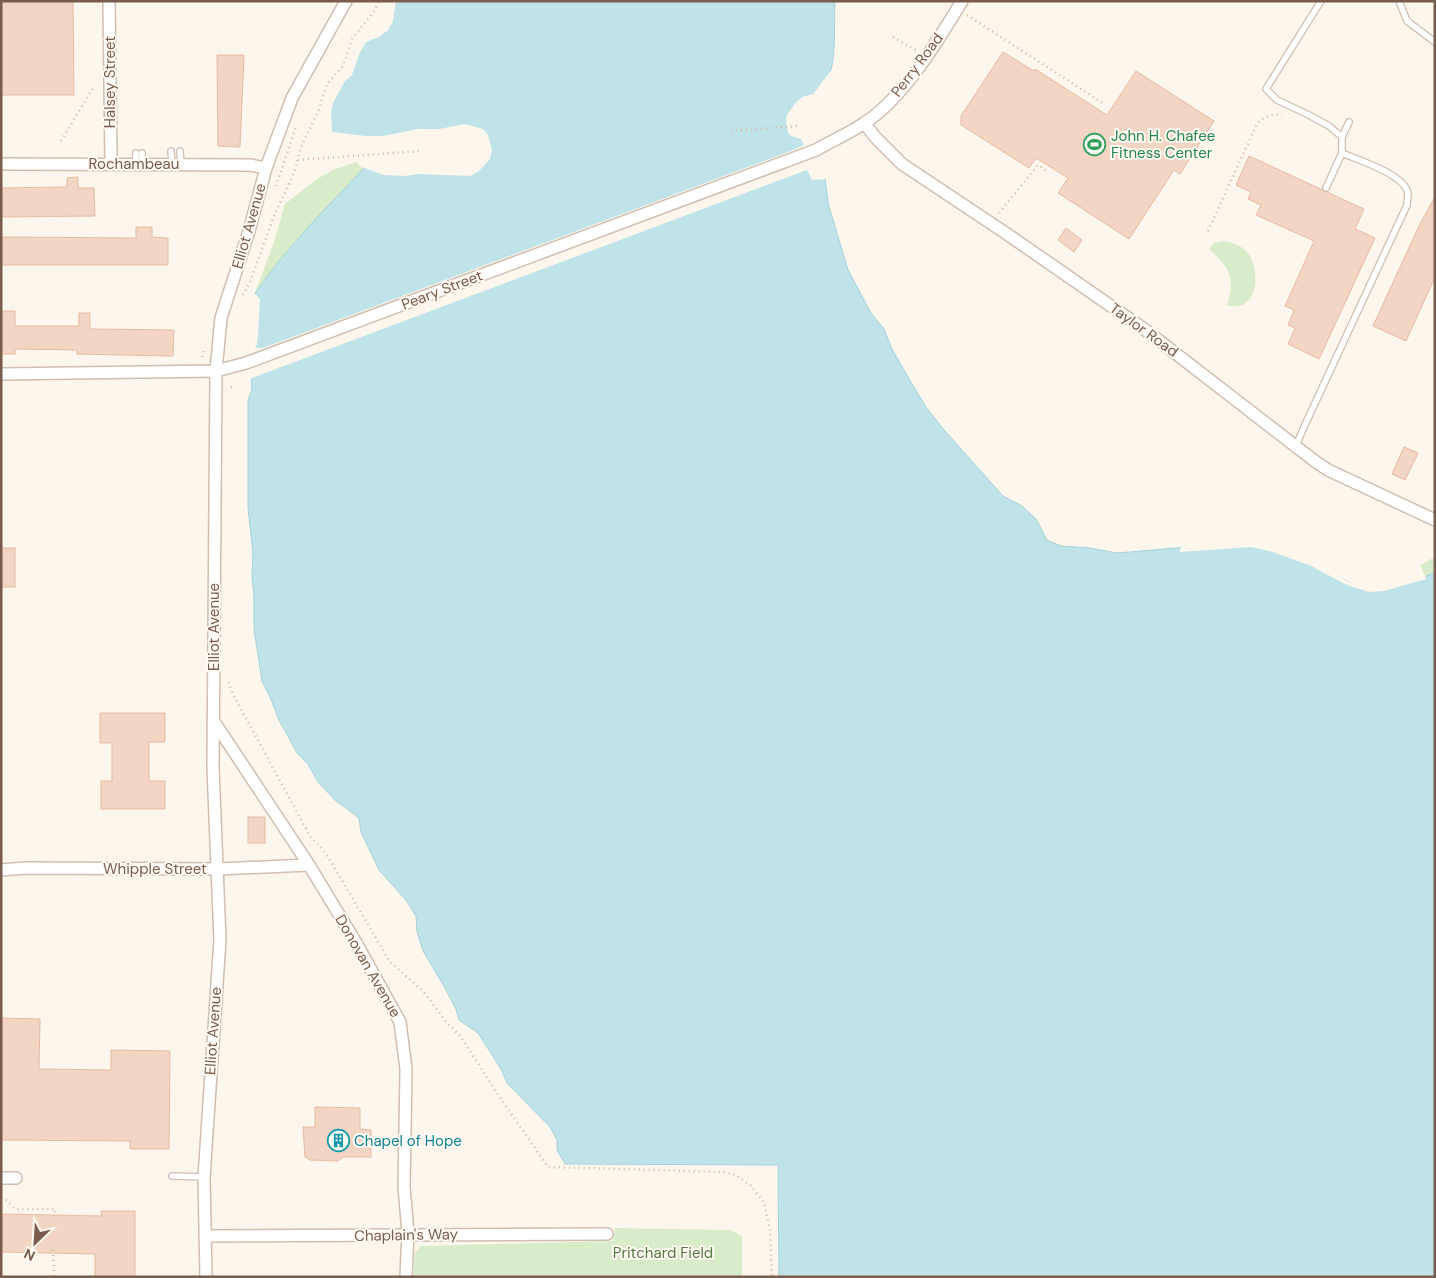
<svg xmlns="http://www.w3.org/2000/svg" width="1436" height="1278" viewBox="0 0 1436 1278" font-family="'DM Sans',sans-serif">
	<rect width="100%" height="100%" fill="#fdf6ec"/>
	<g fill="#d8ecc9">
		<path d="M357,162L359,166L370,171L258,335L255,293L274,242L285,204L317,179L335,169Z"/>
		<path d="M1223,241C1231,242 1241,245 1247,252C1259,266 1260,301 1239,306C1235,307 1230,306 1227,306C1235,277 1231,269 1209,249L1214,243Z"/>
		<path d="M1435,557V592L1428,582L1420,565Z"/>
		<path d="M615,1228L730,1230L742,1236V1277H414V1254L421,1246L613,1241Z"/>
	</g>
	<path fill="#bfe3e8" stroke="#a5d3da" d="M389,1H835C834,18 836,59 830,72C823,86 801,106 790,117V126L802,134L818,166L824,169L828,203L848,270L871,313L884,329L892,349L908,377L926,407L944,430L1003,496L1022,506L1036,519L1047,540L1061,546L1090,548L1117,553L1212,545L1253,544L1281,550L1368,591L1388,588L1435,573V1277H779L778,1165L565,1164L557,1150V1140L550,1127L507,1083L501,1069L478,1033L459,1020L456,1009L445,988L423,951L417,932L416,916L406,900L379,870L361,832L359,818L335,800L318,782L308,764L297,753L279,720L270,697L262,681L254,629V597L252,576L253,553L248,508V400L252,389L251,378L257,304L255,293L279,261L310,225L366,166L374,169L473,160L477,154V146L468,135L330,138V100L356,63L358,48L382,22Z"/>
	<g fill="#fdf6ec">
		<path d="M386,1H396L393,21L388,30L379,37L366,42L360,52L352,75L345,81L333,103L331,112L332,132L366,136H383L418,129H439L465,124L483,129L488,135L492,150L490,159L479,171L470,176L419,174L404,176L384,175L362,167L366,164L374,166L407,160L423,163L446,157L472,158L475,154V147L471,139L467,137L441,136L415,141L349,147L336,144L328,139L325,131V116L327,104L333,86L353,62L356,46L380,21Z"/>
		<path d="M830,72L832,73L815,96L806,102L792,118L793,125L803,132L811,135L810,141H812L820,165L827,168L828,179L812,180L807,170L249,379L250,348L254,304L253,292L260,299L258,335L257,344L255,348H263L791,151L804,145L801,139L791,136L788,133L786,120L787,115L796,102L802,97L813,94Z"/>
		<path d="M1212,542H1253L1281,548L1303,556L1347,581L1368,588L1388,586L1424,574L1426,579L1384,591L1369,592L1347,585L1309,565L1269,551L1251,547L1180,552L1181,546Z"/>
	</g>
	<g fill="#f3d5c3" stroke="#e6bba3">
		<path d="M1,1H73L74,95H1Z"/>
		<path d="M1003,52L1034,71L1035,69L1107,115L1136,71L1214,121L1180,174L1174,170L1129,239L1058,193L1068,178L1036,158L1029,168L961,125V116Z"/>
		<path d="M217,55H244L240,147L218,146Z"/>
		<path d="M1249,156L1364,209L1355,229L1375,238L1319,359L1288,344L1295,328L1288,325L1294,310L1285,306L1314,241L1256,215L1261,205L1248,199L1251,192L1236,185Z"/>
		<path d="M78,177V188H94L95,216L1,217V188L67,187V178Z"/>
		<path d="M1435,196V277L1406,341L1373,326L1418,228Z"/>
		<path d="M136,227H152V237L168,238V265H1V237L136,238Z"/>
		<path d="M1066,228L1082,240L1074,252L1058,240Z"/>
		<path d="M1,311H15V326H79V313H90V329L174,330L173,356L77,354V350L15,349V354H1Z"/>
		<path d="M1404,447L1418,453L1405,480L1392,474Z"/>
		<rect x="1" y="548" width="14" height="39"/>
		<path d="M100,713H165V742H149V781H165V809H101V781H112V743H100Z"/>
		<rect x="248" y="817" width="17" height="26"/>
		<path d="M1,1018L40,1019L39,1069L111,1070V1050L170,1051L169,1149H130V1141L1,1140Z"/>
		<path d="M315,1107L360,1108V1129L371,1130V1157H343L338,1161L310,1160L305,1157L303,1127H315Z"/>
		<path d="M101,1211H135V1277H95V1254L1,1252V1214L102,1216Z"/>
	</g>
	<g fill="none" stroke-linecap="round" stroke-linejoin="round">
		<defs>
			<g id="service">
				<path d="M1321,1L1266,89L1277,100L1307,114L1329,126L1342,137"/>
				<path d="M1399,1L1407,21L1435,42"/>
				<path d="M171,151L172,164"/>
				<path d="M180,151L181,164"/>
				<path d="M136,164V153"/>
				<path d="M142,164V153"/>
				<path d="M1326,188L1342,153V137L1349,122"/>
				<path d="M1296,446L1304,427L1407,205C1407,201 1408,196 1408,193C1404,174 1358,160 1342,153"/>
				<path d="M172,1176L204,1177"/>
			</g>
			<g id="minor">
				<path d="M109,1L111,163"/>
				<path d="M864,123L876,138L902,164L1007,234L1144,329L1316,462L1328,470L1435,520"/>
				<path d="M1,164L250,165L266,168"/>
				<path d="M1,374L216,371L246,363L816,150C831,141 848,134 863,124C904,98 937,42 962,1"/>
				<path d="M213,720L309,865L355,941L400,1022L406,1069L404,1187L408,1233L406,1277"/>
				<path d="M1,870L25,868L218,869L309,865"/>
				<path d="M1,1178H16"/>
				<path d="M205,1236L607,1234"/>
				<path d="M206,1277L204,1177L220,940L213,768L216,371L221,318L249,231L266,168L292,98L346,1"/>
			</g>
		</defs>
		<use href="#service" stroke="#d1beb0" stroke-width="8"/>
		<use href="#minor" stroke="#d1beb0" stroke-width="14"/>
		<g stroke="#d9b8a5" stroke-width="2.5" stroke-dasharray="1 4" stroke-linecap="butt">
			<path d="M967,15L1104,104"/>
			<path d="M893,37L917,51"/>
			<path d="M731,131L797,126"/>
			<path d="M61,141L93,88"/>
			<path d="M298,160L419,151"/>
			<path d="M276,186L296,127"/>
			<path d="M999,213L1038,165L1048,172"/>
			<path d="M1208,231L1257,124C1264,116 1272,114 1282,115"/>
			<path d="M243,295L250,282L275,213L288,187L296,167L300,149L318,112L327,84L342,67L346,58L352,39L375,10L378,1"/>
			<path d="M202,357L204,350"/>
			<path d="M231,387L234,388"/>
			<path d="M229,682L230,687L235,698L311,838L322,848L331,862L390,962L423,991L444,1019L461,1037L497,1093L548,1167L724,1172L736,1175L750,1185L764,1202L770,1230L772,1277"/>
			<path d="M1,1200H6L15,1209H55V1215"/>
			<path d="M53,1250L54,1277"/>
		</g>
		<use href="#service" stroke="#fff" stroke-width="5.5"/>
		<use href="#minor" stroke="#fff" stroke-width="11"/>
	</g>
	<defs>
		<symbol id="stadium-ring" viewBox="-11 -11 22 22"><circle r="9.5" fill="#fffaf3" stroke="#2e9e5b" stroke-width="1.5"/><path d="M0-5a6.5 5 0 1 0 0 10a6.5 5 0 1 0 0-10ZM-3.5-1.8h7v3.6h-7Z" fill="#2e9e5b"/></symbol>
		<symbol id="building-ring" viewBox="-11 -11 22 22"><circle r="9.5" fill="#fffaf3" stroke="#0f9aa8" stroke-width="1.5"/><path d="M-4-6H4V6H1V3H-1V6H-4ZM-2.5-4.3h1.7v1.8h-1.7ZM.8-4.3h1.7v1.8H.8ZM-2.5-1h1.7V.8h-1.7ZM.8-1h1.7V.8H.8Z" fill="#0f9aa8"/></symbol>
	</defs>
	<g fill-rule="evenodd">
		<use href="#stadium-ring" x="1082" y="132" width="25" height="25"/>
		<use href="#building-ring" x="326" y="1128" width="25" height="25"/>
	</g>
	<g text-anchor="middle" stroke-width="4" stroke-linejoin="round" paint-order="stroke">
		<g font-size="15" fill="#7a5c4d" stroke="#fffaf3">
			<text transform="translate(917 65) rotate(-53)" y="5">Perry Road</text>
			<text transform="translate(110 82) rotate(-90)" y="5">Halsey Street</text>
			<text x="134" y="169">Rochambeau</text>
			<text transform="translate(249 226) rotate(-74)" y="5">Elliot Avenue</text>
			<text transform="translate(442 290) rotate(-21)" y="5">Peary Street</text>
			<text transform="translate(1144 330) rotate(36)" y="5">Taylor Road</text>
			<text transform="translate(214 627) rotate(-90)" y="5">Elliot Avenue</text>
			<text x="155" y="874">Whipple Street</text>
			<text transform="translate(368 966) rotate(60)" y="5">Donovan Avenue</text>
			<text transform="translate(213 1031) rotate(-86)" y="5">Elliot Avenue</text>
			<text transform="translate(406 1235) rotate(-1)" y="5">Chaplain's Way</text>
		</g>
		<g font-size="15" fill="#27864d" stroke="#fffaf3" text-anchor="start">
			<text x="1111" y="141">John H. Chafee<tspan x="1111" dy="17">Fitness Center</tspan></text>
		</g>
		<g font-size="15" fill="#0d838f" stroke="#fffaf3" text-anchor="start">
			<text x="354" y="1146">Chapel of Hope</text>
		</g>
		<g font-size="15" fill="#537a41" stroke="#fffaf3">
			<text x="663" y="1258">Pritchard Field</text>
		</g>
	</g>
	<rect width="1436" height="1278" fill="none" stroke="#7a5c4d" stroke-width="5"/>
	<g transform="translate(35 1243) rotate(205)" stroke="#fffaf3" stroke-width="4" paint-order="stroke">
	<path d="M0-4L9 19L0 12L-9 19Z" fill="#7a5c4d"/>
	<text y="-8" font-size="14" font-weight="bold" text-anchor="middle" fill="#7a5c4d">N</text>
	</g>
</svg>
